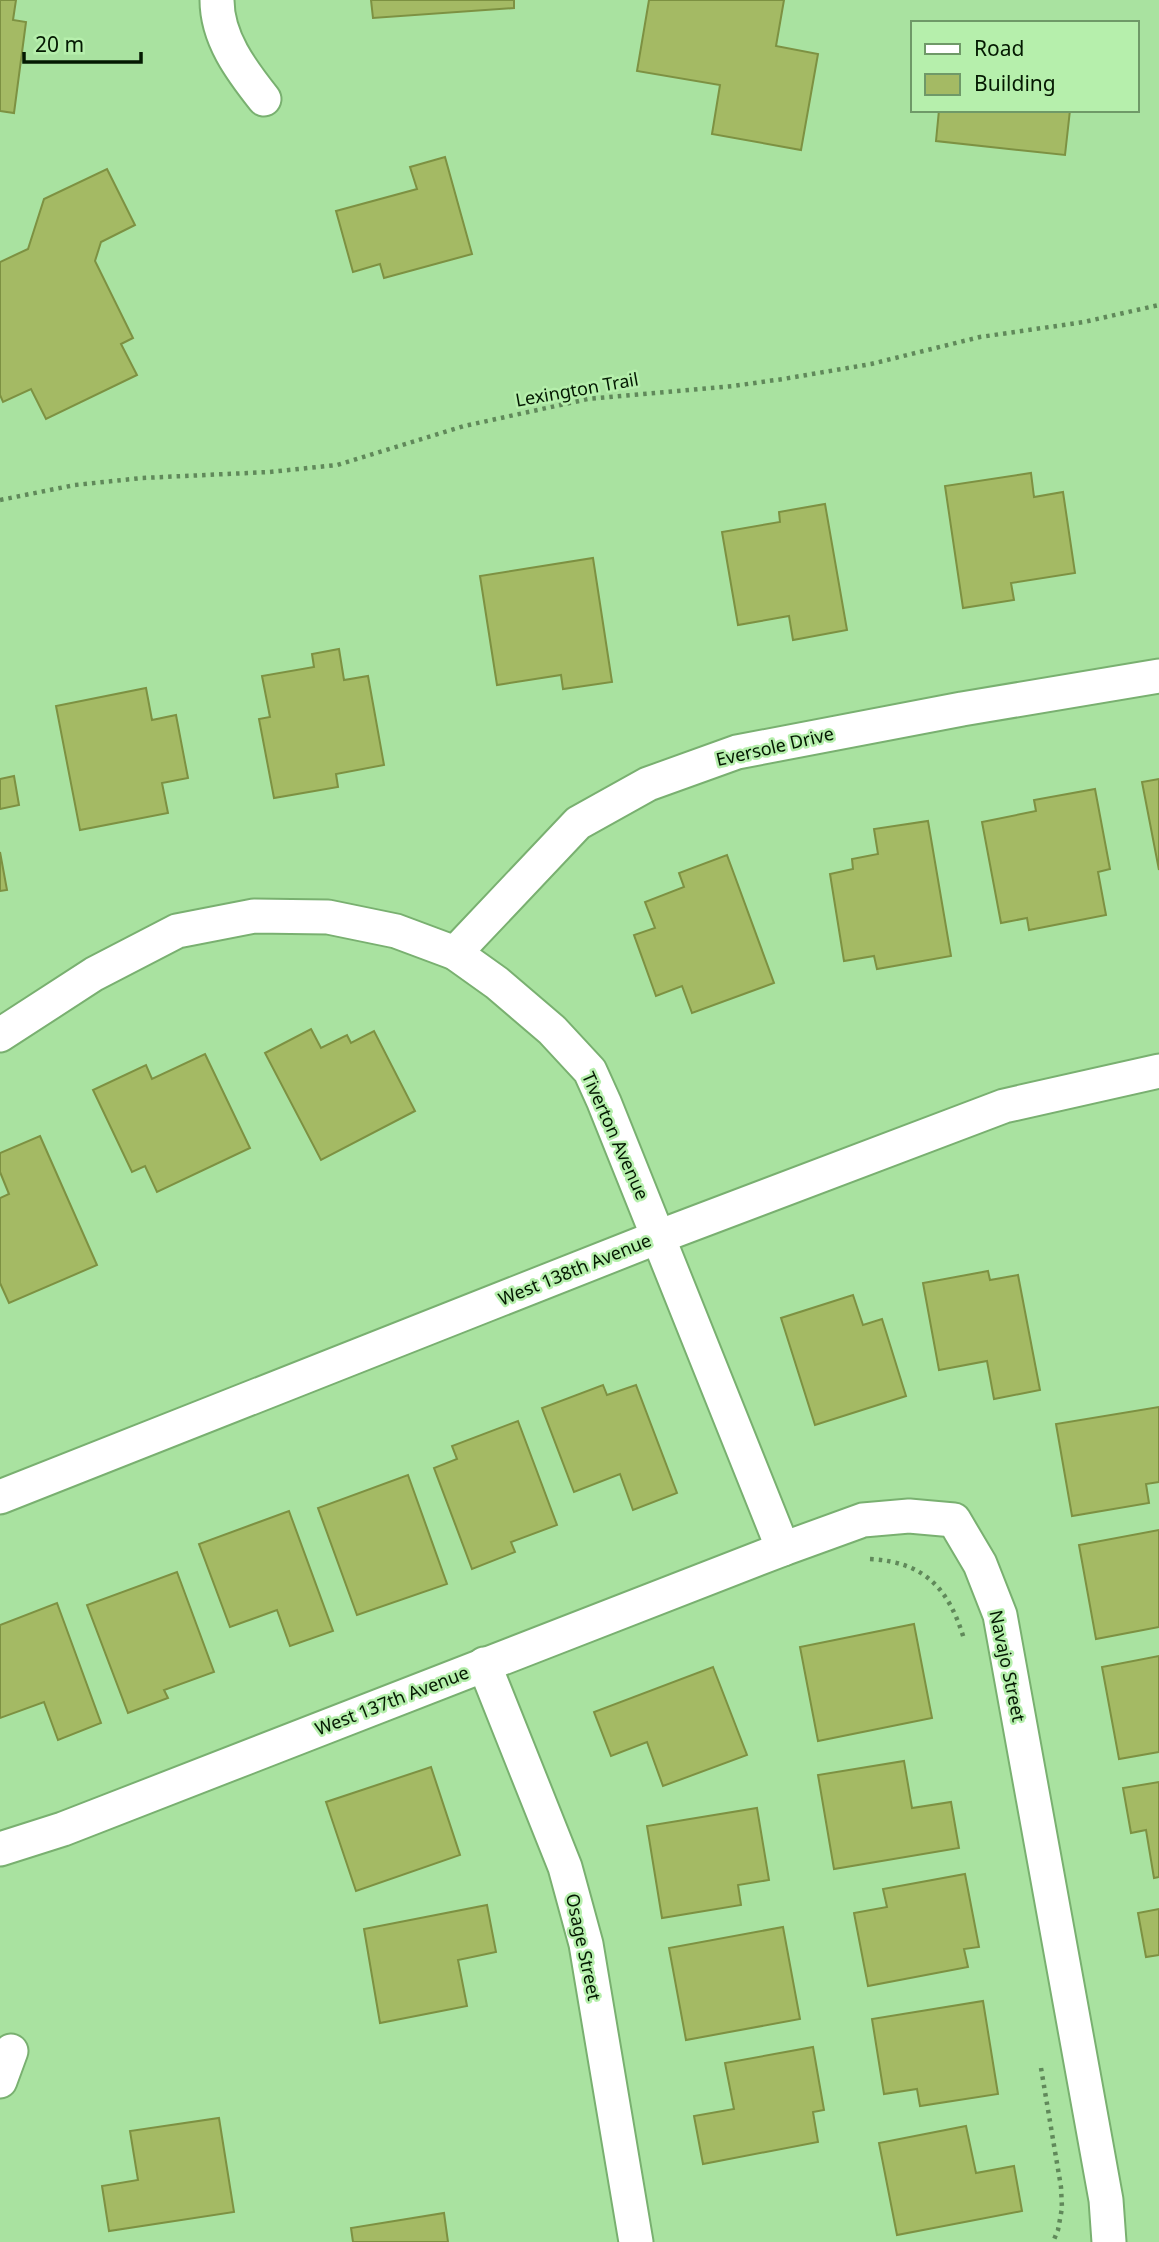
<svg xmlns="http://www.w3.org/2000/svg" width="1159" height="2242" viewBox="0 0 1159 2242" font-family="'Noto Sans',sans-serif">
	<rect width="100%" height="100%" fill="#a9e2a0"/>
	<g fill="#a4ba64" stroke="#7d9142" stroke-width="2">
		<path d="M0,0H16L13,20L26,22L14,113L0,111Z"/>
		<path d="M371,0H514V8L373,18Z"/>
		<path d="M649,0H784L776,46L818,54L801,150L712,134L720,85L637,71Z"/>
		<path d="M939,110H1070L1065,155L936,141Z"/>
		<path d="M445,157L472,254L384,278L380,264L353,272L336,211L417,189L410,167Z"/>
		<path d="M107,169L135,225L101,242L95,261L133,338L121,344L137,375L46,419L31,389L3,402L0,395V262L28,249L44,199Z"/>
		<path d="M1031,473L1034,497L1063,492L1075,573L1011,583L1014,600L963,608L945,486Z"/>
		<path d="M825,504L847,630L793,640L789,616L738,625L722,532L780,522L779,512Z"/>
		<path d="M593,558L612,682L563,689L561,675L497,685L480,576Z"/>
		<path d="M339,649L344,680L368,676L384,765L336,774L338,787L274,798L259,719L270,717L262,676L314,667L312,654Z"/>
		<path d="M146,688L152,720L176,715L188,778L162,783L168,813L80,830L56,706Z"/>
		<path d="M14,776L19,805L0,809V779Z"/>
		<path d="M1159,779V870L1142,782Z"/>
		<path d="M1095,789L1110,869L1098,872L1106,915L1029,930L1027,918L1001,923L982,822L1036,811L1034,800Z"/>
		<path d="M928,821L951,956L877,969L874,956L844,961L830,874L853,869L852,859L878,854L874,829Z"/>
		<path d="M0,852L7,890L0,891Z"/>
		<path d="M727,855L774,983L692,1013L682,986L656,996L634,935L655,928L645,902L684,887L679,873Z"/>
		<path d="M311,1029L321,1048L347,1035L351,1043L374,1031L415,1111L321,1160L265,1053Z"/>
		<path d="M205,1054L250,1148L157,1192L145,1166L132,1172L93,1090L146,1065L152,1079Z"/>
		<path d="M40,1136L97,1265L9,1303L0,1283V1198L9,1194L0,1172V1153Z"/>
		<path d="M988,1271L990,1280L1018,1275L1040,1390L994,1399L987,1361L939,1370L923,1283Z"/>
		<path d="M853,1295L863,1325L882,1319L906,1396L815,1425L781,1318Z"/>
		<path d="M603,1385L607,1395L636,1385L677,1493L633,1510L620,1474L574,1492L542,1408Z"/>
		<path d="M1159,1407V1482L1146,1484L1149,1503L1072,1516L1056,1424Z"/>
		<path d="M518,1421L557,1525L511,1542L515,1552L472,1569L434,1468L457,1459L452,1446Z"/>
		<path d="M408,1475L447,1584L357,1615L318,1508Z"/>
		<path d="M289,1511L333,1631L290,1646L277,1610L230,1627L199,1544Z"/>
		<path d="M1159,1530V1627L1096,1639L1079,1545Z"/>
		<path d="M177,1572L214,1672L164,1690L168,1698L128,1713L87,1605Z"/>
		<path d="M57,1603L101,1723L58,1740L44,1702L0,1718V1625Z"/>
		<path d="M914,1624L932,1718L818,1741L800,1647Z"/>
		<path d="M1159,1656V1752L1119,1759L1102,1667Z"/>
		<path d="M713,1667L747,1755L663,1786L647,1742L611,1756L594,1712Z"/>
		<path d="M904,1761L912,1808L951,1802L959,1848L834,1869L818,1775Z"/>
		<path d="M431,1767L460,1855L356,1891L326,1802Z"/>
		<path d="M1159,1782V1877L1154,1878L1146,1830L1131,1833L1123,1788Z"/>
		<path d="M757,1808L769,1880L738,1885L741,1905L662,1918L647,1826Z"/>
		<path d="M965,1874L979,1947L964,1949L968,1967L868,1986L854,1913L887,1907L883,1889Z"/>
		<path d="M487,1905L496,1952L458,1960L467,2006L380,2023L364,1929Z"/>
		<path d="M1159,1909V1955L1146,1957L1138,1913Z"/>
		<path d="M783,1927L800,2019L686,2040L669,1948Z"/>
		<path d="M983,2001L998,2094L920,2106L917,2089L884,2094L872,2019Z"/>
		<path d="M813,2047L824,2110L813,2112L818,2142L703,2164L694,2116L734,2109L725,2063Z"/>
		<path d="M219,2118L234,2212L109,2231L102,2186L138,2180L130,2131Z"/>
		<path d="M966,2126L976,2173L1014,2166L1022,2211L897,2235L879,2143Z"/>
		<path d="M444,2213L448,2242H353L351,2228Z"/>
	</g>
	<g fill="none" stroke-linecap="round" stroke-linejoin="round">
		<defs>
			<g id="street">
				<path d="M217,0C217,38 241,70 264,99"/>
				<path d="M455,953L578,823L648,784L737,752L962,709L1159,676"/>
				<path d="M0,1035L94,974L177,931L254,916L328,917L396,931L455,953L497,983L552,1030L590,1071L604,1102L783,1549L863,1520L909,1516L954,1520L980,1564L1000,1615L1106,2200L1109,2242"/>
				<path d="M0,1497L658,1237L1004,1106L1159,1071"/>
				<path d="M484,1664L565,1867L586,1944L636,2242"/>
				<path d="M0,1849L63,1829L783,1549"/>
				<path d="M0,2081L11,2051"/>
			</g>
		</defs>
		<use href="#street" stroke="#79b070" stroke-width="37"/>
		<g stroke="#60895a" stroke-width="4.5" stroke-dasharray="3.5 5" stroke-linecap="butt">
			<path d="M0,500L75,485L142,478L269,472L337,465L464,426L588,399L733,386L783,379L871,364L980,337L1084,322L1159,305"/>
			<path d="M870,1559C925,1562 949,1589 964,1639"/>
			<path d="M1041,2068L1061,2187L1062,2208L1058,2230L1053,2242"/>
		</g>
		<use href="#street" stroke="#fff" stroke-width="33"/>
	</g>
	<g text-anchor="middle" stroke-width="5" stroke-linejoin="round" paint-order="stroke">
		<g font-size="18" fill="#041902" stroke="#b6efac">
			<text transform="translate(577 390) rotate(-10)" y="6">Lexington Trail</text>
			<text transform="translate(775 747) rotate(-13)" y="6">Eversole Drive</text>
			<text transform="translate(615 1136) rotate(66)" y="6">Tiverton Avenue</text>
			<text transform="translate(575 1270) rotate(-22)" y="6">West 138th Avenue</text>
			<text transform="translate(1007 1666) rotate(78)" y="6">Navajo Street</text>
			<text transform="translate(392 1701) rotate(-21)" y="6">West 137th Avenue</text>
			<text transform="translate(583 1947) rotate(78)" y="6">Osage Street</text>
		</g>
	</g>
	<rect x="911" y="21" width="228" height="91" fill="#b6efac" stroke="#6f9968" stroke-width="2"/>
	<rect x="925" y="44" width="35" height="10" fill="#ffffff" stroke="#6f9968" stroke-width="2"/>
	<text x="974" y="56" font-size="21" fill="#041902">Road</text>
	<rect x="925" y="74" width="35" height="21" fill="#a4ba64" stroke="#6f9968" stroke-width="2"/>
	<text x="974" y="91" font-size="21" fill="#041902">Building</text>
	<path d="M24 52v10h117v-10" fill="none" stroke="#041902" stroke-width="3.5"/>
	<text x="35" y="52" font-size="21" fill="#041902" stroke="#b6efac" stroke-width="5" paint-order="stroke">20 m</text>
</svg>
